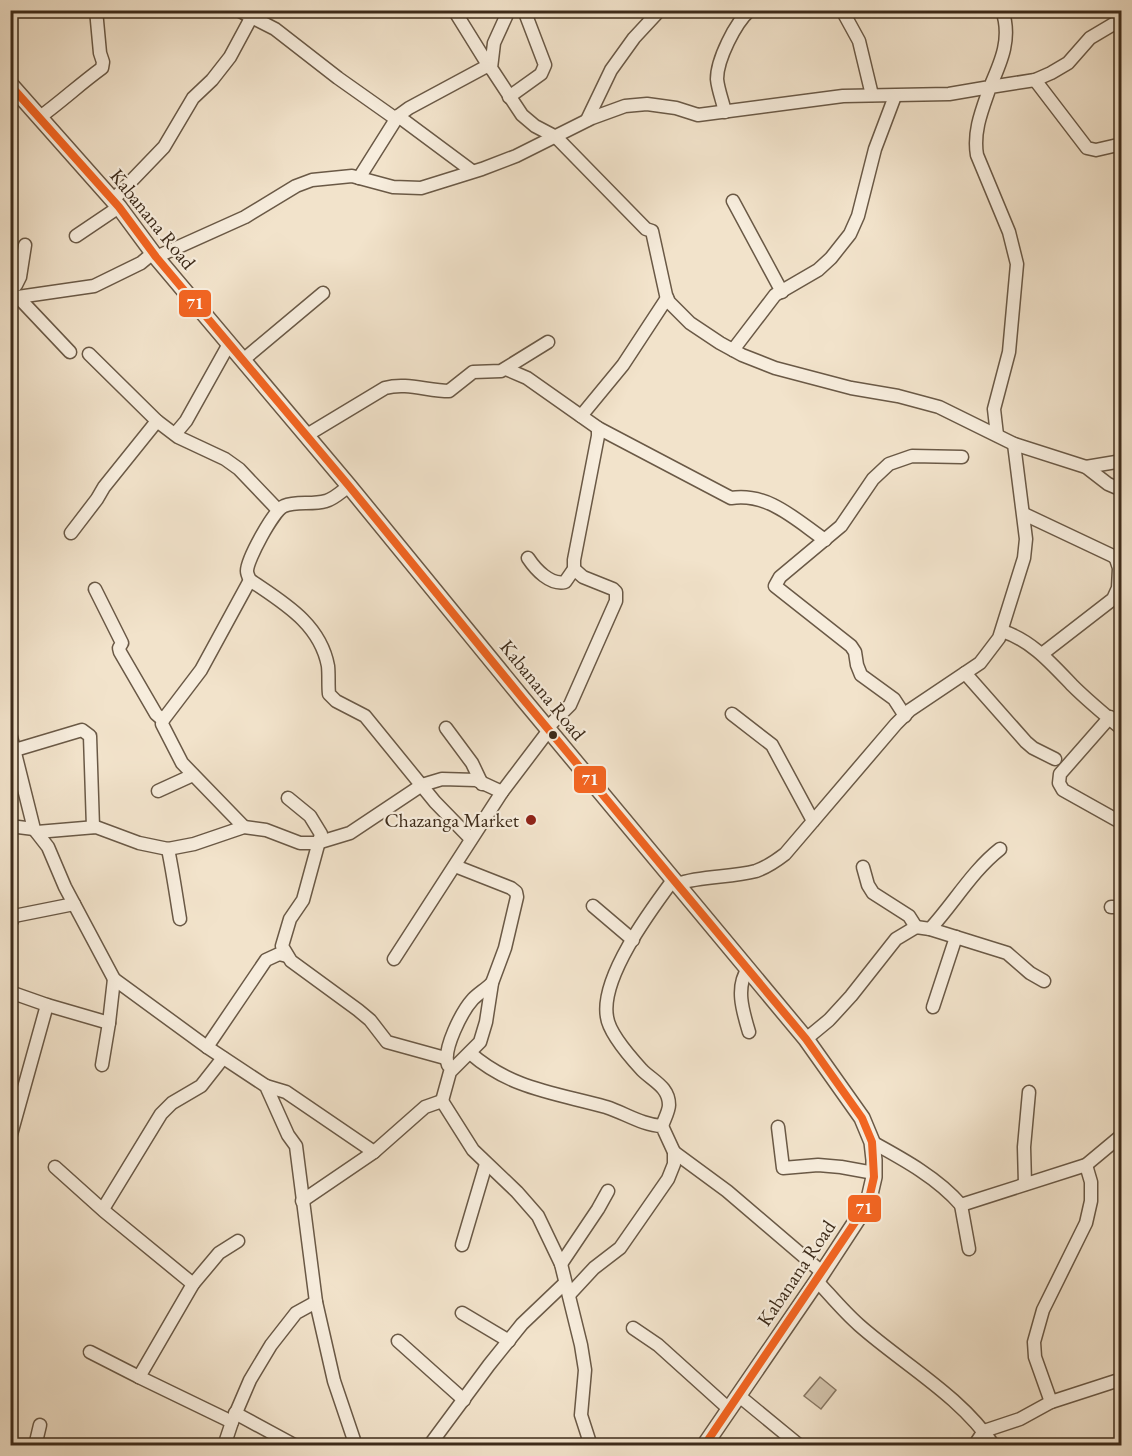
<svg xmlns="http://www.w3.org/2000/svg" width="1132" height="1456" viewBox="0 0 1132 1456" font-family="'EB Garamond',serif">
	<rect width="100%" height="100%" fill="#f2e3cb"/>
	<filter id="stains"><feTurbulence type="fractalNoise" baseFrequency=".00333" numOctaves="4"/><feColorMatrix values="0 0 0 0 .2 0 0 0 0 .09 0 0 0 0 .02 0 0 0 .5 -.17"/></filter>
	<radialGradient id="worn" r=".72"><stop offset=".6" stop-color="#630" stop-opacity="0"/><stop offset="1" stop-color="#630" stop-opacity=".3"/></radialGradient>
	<path fill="#d3c4ad" stroke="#887864" stroke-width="1.5" d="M820,1377L836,1390L821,1409L804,1396Z"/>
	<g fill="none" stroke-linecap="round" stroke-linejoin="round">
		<defs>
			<g id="minor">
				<path d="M238,10L275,29L338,78L396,119"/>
				<path d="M454,10L490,68"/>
				<path d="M509,10L494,43L491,68L522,115L535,126L556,137L646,229L652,231L666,295L669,302L690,323L720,343L742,355L775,368L851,388L898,396L939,407L1014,444L1086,467L1108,484L1122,490"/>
				<path d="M842,10L859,41L872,95"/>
				<path d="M1035,80L1087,148L1096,150L1122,144"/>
				<path d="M509,97L541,74L545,65L524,10"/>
				<path d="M725,112C723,102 718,90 717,79C717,60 735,23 750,10"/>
				<path d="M398,116L472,171"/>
				<path d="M40,117C62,101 80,84 102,68L103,62L100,53L96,10"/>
				<path d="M587,120L611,70L634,38L660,10"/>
				<path d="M359,178L398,116L409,108L489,65"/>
				<path d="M113,200L164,147L193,98L212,80L230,57L251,18"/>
				<path d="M733,201L782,292"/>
				<path d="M76,236L119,207"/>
				<path d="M156,257L245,217L296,186L312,180L352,176L393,187L421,188L482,169L516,156L592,118L625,106L647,104L676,108L698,115L843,96L949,94L990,87C1001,62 1012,38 1002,10"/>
				<path d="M10,286L16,285L20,277L25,245"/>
				<path d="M10,294L18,297L94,286L141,263L153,253"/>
				<path d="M18,297L70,352"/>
				<path d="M733,350L775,295L818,270L831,258L850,234L858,216L875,149L895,96"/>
				<path d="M89,354L157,421L178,437L225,459L239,469L278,510"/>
				<path d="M243,360L323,293"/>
				<path d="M506,369L527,378L598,428L731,498C768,492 796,520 825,540"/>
				<path d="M581,416L623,365L667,298"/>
				<path d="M175,434L186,421L229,344"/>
				<path d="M307,435L385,388C406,382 428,391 449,391L473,372L501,371L548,342"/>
				<path d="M997,435L994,409L1009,352L1017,264L1009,232L977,155C973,131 982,110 990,87L1035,80L1051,73L1068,63L1090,38L1122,19"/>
				<path d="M1086,467L1122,461"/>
				<path d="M349,486C342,491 334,499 326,501C312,505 296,501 284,506C273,511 247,560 247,571C247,573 249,578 250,580C282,602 320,623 328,666C329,675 328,685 329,694L336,701L365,716L435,802L471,839"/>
				<path d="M1024,514L1113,556L1116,559L1119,568L1118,588L1113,599L1042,654"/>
				<path d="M71,533L97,499L104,487L157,421"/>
				<path d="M528,558C536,570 550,585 565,582L574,569V560L598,436V428"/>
				<path d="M95,589L122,643L119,648L120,652L156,714L163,720"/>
				<path d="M1002,631C1031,640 1051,663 1072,685C1087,700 1105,715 1122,729"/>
				<path d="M965,673L1026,742L1033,748L1055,759"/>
				<path d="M732,714L772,745L813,821"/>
				<path d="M905,716L894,699L861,675L857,665L855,652L851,646L775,586L780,577L841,526L873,479L889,464L912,456L962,457"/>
				<path d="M1110,717L1060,774L1059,783L1063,790L1122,823"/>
				<path d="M446,728L472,763L482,784"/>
				<path d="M547,728L570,705L616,601V592L613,589L583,577L574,569"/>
				<path d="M10,733L34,829L48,847L65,887L114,979L207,1047L266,1086L288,1135L296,1146L316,1302L334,1381L356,1446"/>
				<path d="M15,750L82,730L90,736L93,827"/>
				<path d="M158,791L193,775"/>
				<path d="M288,798L310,816L321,834L303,900L290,919L282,946L291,961L358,1010L370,1020L387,1042L445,1058"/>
				<path d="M10,826L34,829"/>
				<path d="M244,827L182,763L162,724L163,720L201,670L250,580"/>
				<path d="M37,832L96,827L139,843L168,849L194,844L244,827L266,830L300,843H317L350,833L422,785L442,779L476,780L502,792"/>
				<path d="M168,849C173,873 176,895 180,919"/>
				<path d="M863,867L868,885L873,893L909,916L916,927"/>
				<path d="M677,884C703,875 730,878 756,871C767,867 776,861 785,854L896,724L910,710L980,663L999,638L1024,558L1026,539L1014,444"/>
				<path d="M593,906L633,940"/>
				<path d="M1111,907H1122"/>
				<path d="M10,925L14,916L74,904"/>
				<path d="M930,929C954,903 972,871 1000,849"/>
				<path d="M394,959L502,792L549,730"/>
				<path d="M748,969C735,987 743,1012 749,1032"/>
				<path d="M10,992L47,1005L109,1023"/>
				<path d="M933,1007L956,937"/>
				<path d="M806,1039L829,1020L851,996L896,939L916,927L930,929L1007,953L1030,973L1044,981"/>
				<path d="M207,1047L266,960L279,954L287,956"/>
				<path d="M470,1053C511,1089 556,1093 606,1107C625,1113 642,1125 662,1126L674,1152V1164L668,1179L620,1248L594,1268L569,1295"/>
				<path d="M102,1065L109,1023L114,979"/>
				<path d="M448,1065C442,1050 462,1011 473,999C479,993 486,989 492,983"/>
				<path d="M266,1086L286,1092L374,1152L425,1107L442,1101L473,1150L517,1192L538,1216L561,1264L581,1345L585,1370L581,1415L591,1446"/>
				<path d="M442,1101L450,1072L480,1042L486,1022L492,983L505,948L517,897L516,892L511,888L455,866"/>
				<path d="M662,1126C664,1120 669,1111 669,1105C669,1087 653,1081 642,1070C631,1058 609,1033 607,1017C600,978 650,911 673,880"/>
				<path d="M778,1127L783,1168L818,1165L841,1167L874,1173"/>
				<path d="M10,1138L47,1005"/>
				<path d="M872,1142C903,1159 938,1178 961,1205L1086,1165L1122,1135"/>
				<path d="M674,1152L727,1191L823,1273"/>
				<path d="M55,1167L104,1211L193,1284L139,1377L232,1422"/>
				<path d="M1025,1184L1024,1147L1029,1092"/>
				<path d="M302,1201L374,1152"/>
				<path d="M961,1205L969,1249"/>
				<path d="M103,1209L161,1114L172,1103L201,1086L223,1058"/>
				<path d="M462,1245L486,1164"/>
				<path d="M561,1264L598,1209L608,1191"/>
				<path d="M817,1281C831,1296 844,1312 859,1325C903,1364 961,1396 994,1446"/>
				<path d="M193,1284L219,1253L238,1241"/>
				<path d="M462,1313L509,1341"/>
				<path d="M633,1328L658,1345L729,1409"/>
				<path d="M398,1341L464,1400"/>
				<path d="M90,1352L139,1377"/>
				<path d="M738,1395L800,1446"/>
				<path d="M1051,1402L1035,1357L1034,1342L1043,1310L1086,1223L1091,1201V1182L1086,1165"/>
				<path d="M235,1413L296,1446"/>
				<path d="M35,1446L40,1425"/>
				<path d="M224,1446L232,1422L250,1380L271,1345L296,1313L316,1302"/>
				<path d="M429,1446L489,1365L522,1324L565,1283"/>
				<path d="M974,1446L984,1431L1020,1419L1051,1402L1122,1379"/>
			</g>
			<path id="tertiary" d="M10,84L119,207L156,257L349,486L523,699L806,1039L862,1118L872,1142L874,1160V1177L868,1203L817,1281L704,1446"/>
		</defs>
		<use href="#minor" stroke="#6a5946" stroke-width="15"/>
		<use href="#tertiary" stroke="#6a5946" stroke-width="18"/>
		<use href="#minor" stroke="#f7eddd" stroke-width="12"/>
		<use href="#tertiary" stroke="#f7eddd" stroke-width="15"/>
		<defs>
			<path id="bus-1" d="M10,85L119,207L156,257L349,486L523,699L806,1039L862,1118L872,1142L874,1177L868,1203L704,1446"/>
		</defs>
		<use href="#bus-1" stroke="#f7eddd" stroke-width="12"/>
		<use href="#bus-1" stroke="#f26522" stroke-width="8"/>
	</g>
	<circle fill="#3d2b1a" stroke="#f7eddd" stroke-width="2" cx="553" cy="735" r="5"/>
	<circle fill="#8f2418" stroke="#f7eddd" stroke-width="2" cx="531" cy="820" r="6"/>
	<g text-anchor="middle" stroke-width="4.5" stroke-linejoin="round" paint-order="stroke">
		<g font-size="20" fill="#3d2b1a" stroke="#f7eddd">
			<text transform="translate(153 219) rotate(51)" y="7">Kabanana Road</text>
			<text transform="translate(543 690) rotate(51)" y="7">Kabanana Road</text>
			<text transform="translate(796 1273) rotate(-56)" y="7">Kabanana Road</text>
		</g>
		<g font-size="20" fill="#3d2b1a" stroke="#f7eddd" text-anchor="end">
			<text x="519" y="827">Chazanga Market</text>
		</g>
	</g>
	<g stroke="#f7eddd" stroke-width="2">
		<rect x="178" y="289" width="34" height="29" rx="6" fill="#f26522"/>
		<rect x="573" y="765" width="34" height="29" rx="6" fill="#f26522"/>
		<rect x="847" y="1194" width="35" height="29" rx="6" fill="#f26522"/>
	</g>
	<g font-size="16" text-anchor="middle" font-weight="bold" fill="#fff">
		<text x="195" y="309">71</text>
		<text x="590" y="785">71</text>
		<text x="864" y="1214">71</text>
	</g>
	<rect width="1132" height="1456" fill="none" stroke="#f2e3cb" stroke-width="36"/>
	<rect x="12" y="12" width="1108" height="1432" fill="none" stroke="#3d2b1a" stroke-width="3"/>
	<rect x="18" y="18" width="1096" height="1420" fill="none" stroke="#3d2b1a" stroke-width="1.5"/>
	<rect width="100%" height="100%" filter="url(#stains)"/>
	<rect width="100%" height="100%" fill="url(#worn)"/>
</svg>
